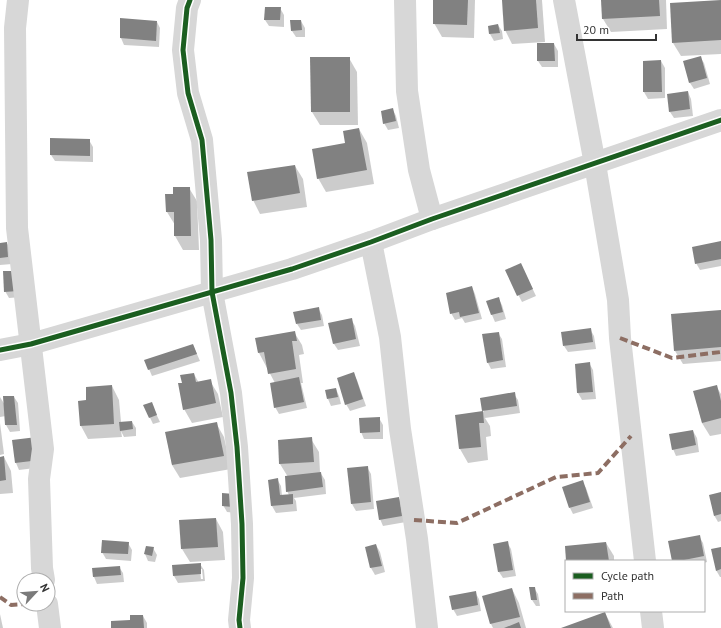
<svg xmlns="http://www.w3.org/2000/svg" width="721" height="628" viewBox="0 0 721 628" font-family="'PT Sans',sans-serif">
	<rect width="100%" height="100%" fill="#fff"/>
	<g fill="#0003" fill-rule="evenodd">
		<path d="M434,0H475L474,38L442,37L434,23Z"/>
		<path d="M503,0H542L545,42L512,44L505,30Z"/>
		<path d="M602,0H666L667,29L611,32L603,19Z"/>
		<path d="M721,0V54L681,56L673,43Z"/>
		<path d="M280,8L284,15V27L269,26L265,20Z"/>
		<path d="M301,21L305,28V37H296L292,31Z"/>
		<path d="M157,22L160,28L159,47L124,45L121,38Z"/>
		<path d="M498,25L502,31L503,39L494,41L490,34L489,26Z"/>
		<path d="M554,44L558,51V67H542L538,61Z"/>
		<path d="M700,57L704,63L710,84L694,89L690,83L684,62Z"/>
		<path d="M349,58L357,72L358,125H320L312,112Z"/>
		<path d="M661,61L665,68V98L648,99L644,92V62Z"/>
		<path d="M688,92L691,99L693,116L674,118L670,112Z"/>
		<path d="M393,110L396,116L399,128L388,130L384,123Z"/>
		<path d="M359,129L367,143L374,184L326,192L318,178Z"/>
		<path d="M89,140L93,147V162L55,161L51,155Z"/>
		<path d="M295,166L303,179L307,207L260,214L253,200Z"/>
		<path d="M189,188L197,201L199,250H183L175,236V225L167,212L175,195Z"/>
		<path d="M721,242V266L700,270L696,263Z"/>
		<path d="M7,243L11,250L12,264L0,265V244Z"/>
		<path d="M506,271H524L536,296L522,302Z"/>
		<path d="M4,272L22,297L9,298L5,291Z"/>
		<path d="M472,287L475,294L482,319L465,323L462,318L455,320L451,313Z"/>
		<path d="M498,298L502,305L506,319L495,322L492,315L487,302Z"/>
		<path d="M318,308L322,315L324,326L301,330L297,324Z"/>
		<path d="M721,311V361L683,364L675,351Z"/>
		<path d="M351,319L355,326L360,346L338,350L334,344L330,324Z"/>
		<path d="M590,329L594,336L596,349L568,352L564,346Z"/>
		<path d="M294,332L302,345L304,354L299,355L303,383H301L307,408L279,414L275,407V383L259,353L257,338Z"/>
		<path d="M498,333L502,339L506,367L491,369L488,363Z"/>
		<path d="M193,345L200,361L152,376L149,369Z"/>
		<path d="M589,363L593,370L596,399L582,400L578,393L576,364Z"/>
		<path d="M353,373L357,380L366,406L350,411L346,404Z"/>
		<path d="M194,374L199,383L210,381L218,394L223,417L192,423L184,409L183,384Z"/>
		<path d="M112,386L119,400L121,422H132L136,428V436L124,437L121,431L122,437L88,439L81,426L87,401Z"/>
		<path d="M716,386L721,394V434L710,436L702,423L694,392Z"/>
		<path d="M336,389L339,396L341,404L331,406L328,399Z"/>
		<path d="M514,394L518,400L520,413L485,418L490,426L491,436L486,437L488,460L468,463L460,449L456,416L484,412L483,411Z"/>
		<path d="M0,397L5,405L14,397L18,403L20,431L10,432L6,425V416L0,417Z"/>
		<path d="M151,403L160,422L153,424L144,405Z"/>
		<path d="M379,418L383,425V439H364L361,432Z"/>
		<path d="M0,423L4,454L0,455Z"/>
		<path d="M216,423L224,437L231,469L180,478L172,465L166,433Z"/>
		<path d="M693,431L697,438L699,452L676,456L673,449Z"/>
		<path d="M311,439L319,452L320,472L325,480L326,494L294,498L296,501L297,511L276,513L272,506L269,481L277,479L281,486L282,496L289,495L287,491L288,477L280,464L279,441Z"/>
		<path d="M13,441L43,467L19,470L16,463Z"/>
		<path d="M4,457L11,471L13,493L0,494V458Z"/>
		<path d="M367,467L371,474L374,509L356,511L352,504L348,469Z"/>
		<path d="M582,482L586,488L593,508L573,514L570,508Z"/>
		<path d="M721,493V521L718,522L714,515Z"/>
		<path d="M223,494L237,513L227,512L223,505Z"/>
		<path d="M399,498L403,505L406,522L383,526L380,519Z"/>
		<path d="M216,519L223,532L225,560L190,562L182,549Z"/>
		<path d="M699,536L703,543L707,562L704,563V561H673Z"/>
		<path d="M507,542L511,549L516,576L503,578L499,572Z"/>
		<path d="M128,543L132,550L131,561L106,559L102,552Z"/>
		<path d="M606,543L614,556V561H567Z"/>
		<path d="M376,545L380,552L385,572L375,575L371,568L366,548Z"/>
		<path d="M146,547L153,548L157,555L155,562L148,561L145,554Z"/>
		<path d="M721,548V577H720L716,570Z"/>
		<path d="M200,564L204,570L205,581L178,583L174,576L173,566ZM200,569H202L203,579H201Z"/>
		<path d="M119,567L123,573L124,582L97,584L94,577L93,569Z"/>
		<path d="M534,588L538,594L540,606H536L532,600Z"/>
		<path d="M512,589L519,603L526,628H493L491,624L484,597Z"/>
		<path d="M475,592L479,599L481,611L457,616L453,609Z"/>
		<path d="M605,613L613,628H565Z"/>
		<path d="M0,614L3,628H0Z"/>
		<path d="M143,616L147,623V628H112Z"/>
	</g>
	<g fill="#818181">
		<path d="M433,0H468L467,25L433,24Z"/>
		<path d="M502,0H536L538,28L504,31Z"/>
		<path d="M601,0H659L660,16L602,19Z"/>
		<path d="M721,0V40L672,43L670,3Z"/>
		<path d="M265,7H281L280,20H264Z"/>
		<path d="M120,18L157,21L156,41L120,38Z"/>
		<path d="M290,20H301L302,30L291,31Z"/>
		<path d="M498,24L500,33L489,34L488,26Z"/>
		<path d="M537,43H554L555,61H537Z"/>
		<path d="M701,56L707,78L689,83L683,61Z"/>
		<path d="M310,57H350V112H311Z"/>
		<path d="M661,60L662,92H643V61Z"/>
		<path d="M688,91L690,109L669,112L667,94Z"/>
		<path d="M393,108L396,121L383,124L381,111Z"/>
		<path d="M359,128L367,170L317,179L312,149L345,143L343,131Z"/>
		<path d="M50,138L90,139V156L50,155Z"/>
		<path d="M295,165L300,193L252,201L247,172Z"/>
		<path d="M173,187H190L191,236H174V212H166L165,194H173Z"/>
		<path d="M721,241V259L695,264L692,247Z"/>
		<path d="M7,242L8,257L0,258V243Z"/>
		<path d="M521,263L533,289L517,296L505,270Z"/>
		<path d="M3,271H17L18,291L4,292Z"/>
		<path d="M472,286L479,313L460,317L459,312L450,314L446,293Z"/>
		<path d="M499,297L503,312L491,315L486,301Z"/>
		<path d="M319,307L321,320L296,324L293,312Z"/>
		<path d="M721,310V347L674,351L671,314Z"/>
		<path d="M352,318L356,339L333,344L328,323Z"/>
		<path d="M591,328L593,342L563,346L561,332Z"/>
		<path d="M295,331L297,341H292L296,369L268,374L264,352L258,353L255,338Z"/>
		<path d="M499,332L503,360L487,363L482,334Z"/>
		<path d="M193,344L197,354L148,370L144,360Z"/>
		<path d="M590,362L593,392L577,393L575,364Z"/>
		<path d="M354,372L363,399L345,405L337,378Z"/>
		<path d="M194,373L196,382L211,379L216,403L183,410L178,383H182L180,375Z"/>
		<path d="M299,377L304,402L274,408L270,383Z"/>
		<path d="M112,385L114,424L80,426L78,401L86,400V387Z"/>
		<path d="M717,385L721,401V418L702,423L693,391Z"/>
		<path d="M336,388L338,397L327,399L325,390Z"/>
		<path d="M515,392L517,406L482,411L480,398Z"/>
		<path d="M3,396H14L17,425H5Z"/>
		<path d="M152,402L157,415L149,418L143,405Z"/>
		<path d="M483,411L484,423H479L481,447L459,449L455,415Z"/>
		<path d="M380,417V432L360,433L359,418Z"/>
		<path d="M132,421L133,429L120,431L119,422Z"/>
		<path d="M217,422L224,456L172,465L165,432Z"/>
		<path d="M693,430L696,445L672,450L669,434Z"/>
		<path d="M37,437L40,460L15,463L12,440Z"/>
		<path d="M312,437L314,462L279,464L278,440Z"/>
		<path d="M4,456L6,480L0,481V457Z"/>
		<path d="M368,466L371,502L351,504L347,468Z"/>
		<path d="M321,472L323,487L286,492L285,476Z"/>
		<path d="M278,478L280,495L293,494V504L271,506L268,480Z"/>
		<path d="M583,480L590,502L569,508L562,487Z"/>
		<path d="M721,492V514L714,516L709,495Z"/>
		<path d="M222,493L234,494L233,507L222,506Z"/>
		<path d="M399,497L402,516L379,520L376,501Z"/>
		<path d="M216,518L218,547L181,549L179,520Z"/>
		<path d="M700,535L704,556L679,561H672L668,541Z"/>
		<path d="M102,540L129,542L128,554L101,553Z"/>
		<path d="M508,541L513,570L498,572L493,544Z"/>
		<path d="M606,542L609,561H566L565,546Z"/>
		<path d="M376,544L382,566L370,568L365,547Z"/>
		<path d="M146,546L154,547L152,556L144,554Z"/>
		<path d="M721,547V569L716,571L711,549Z"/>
		<path d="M201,563V574L173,576L172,565Z"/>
		<path d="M120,566L121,575L93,577L92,568Z"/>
		<path d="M529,587H535L537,600H531Z"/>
		<path d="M512,588L520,617L490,624L482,596Z"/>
		<path d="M476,591L478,605L452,610L449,596Z"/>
		<path d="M605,612L611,628H561Z"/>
		<path d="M130,615H143L144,628H111V621L130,620Z"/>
		<path d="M519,622L521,628H504Z"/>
	</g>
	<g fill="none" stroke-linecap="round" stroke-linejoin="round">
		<g stroke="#d7d7d7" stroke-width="22">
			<path d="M18,0L15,28L17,228L43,449L39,479L42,568L44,580"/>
			<path d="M190,0L187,8L183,50L188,93L202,140L211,240L212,292L231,393L237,447L242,524L243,578L239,620L240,628"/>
			<path d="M405,0L407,91L419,170L432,219"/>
			<path d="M564,0L595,164L618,300L620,338L645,561"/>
			<path d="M371,242L390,337L400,429L417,539L427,628"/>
			<path d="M0,350L31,344L292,269L371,242L432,219L721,120"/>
			<path d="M47,604L50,628"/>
			<path d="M651,611L653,628"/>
		</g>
		<g stroke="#8d6e63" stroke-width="4" stroke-dasharray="8 4" stroke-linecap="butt">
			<path d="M620,338L672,358L721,352"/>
			<path d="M414,520L457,523L556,477L598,473L631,436"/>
			<path d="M0,597L11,605L24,604"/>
		</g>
		<defs>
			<g id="cycleway">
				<path d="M190,0L187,8L183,50L188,93L202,140L211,240L212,292L231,393L237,447L242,524L243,578L239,620L240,628"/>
				<path d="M0,350L31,344L292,269L371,242L432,219L721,120"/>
			</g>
		</defs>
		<use href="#cycleway" stroke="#fff" stroke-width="8"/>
		<use href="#cycleway" stroke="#1b5e20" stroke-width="5"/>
	</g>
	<rect x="565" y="560" width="140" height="52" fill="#ffffff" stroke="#adadad"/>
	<rect x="573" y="573" width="20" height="6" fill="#1b5e20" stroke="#adadad"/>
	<text x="601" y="580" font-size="12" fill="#333333">Cycle path</text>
	<rect x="573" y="593" width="20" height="6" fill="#8d6e63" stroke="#adadad"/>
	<text x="601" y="600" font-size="12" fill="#333333">Path</text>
	<g transform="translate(36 592) rotate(64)"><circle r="19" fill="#ffffff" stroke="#adadad"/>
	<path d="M0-3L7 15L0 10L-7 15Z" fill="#7a7a7a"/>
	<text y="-6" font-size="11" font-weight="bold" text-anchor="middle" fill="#333333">N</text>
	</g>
	<path d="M577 34v6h79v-6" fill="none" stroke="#333333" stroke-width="2"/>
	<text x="583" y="34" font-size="12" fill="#333333" stroke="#ffffff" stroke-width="3" paint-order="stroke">20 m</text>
</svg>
